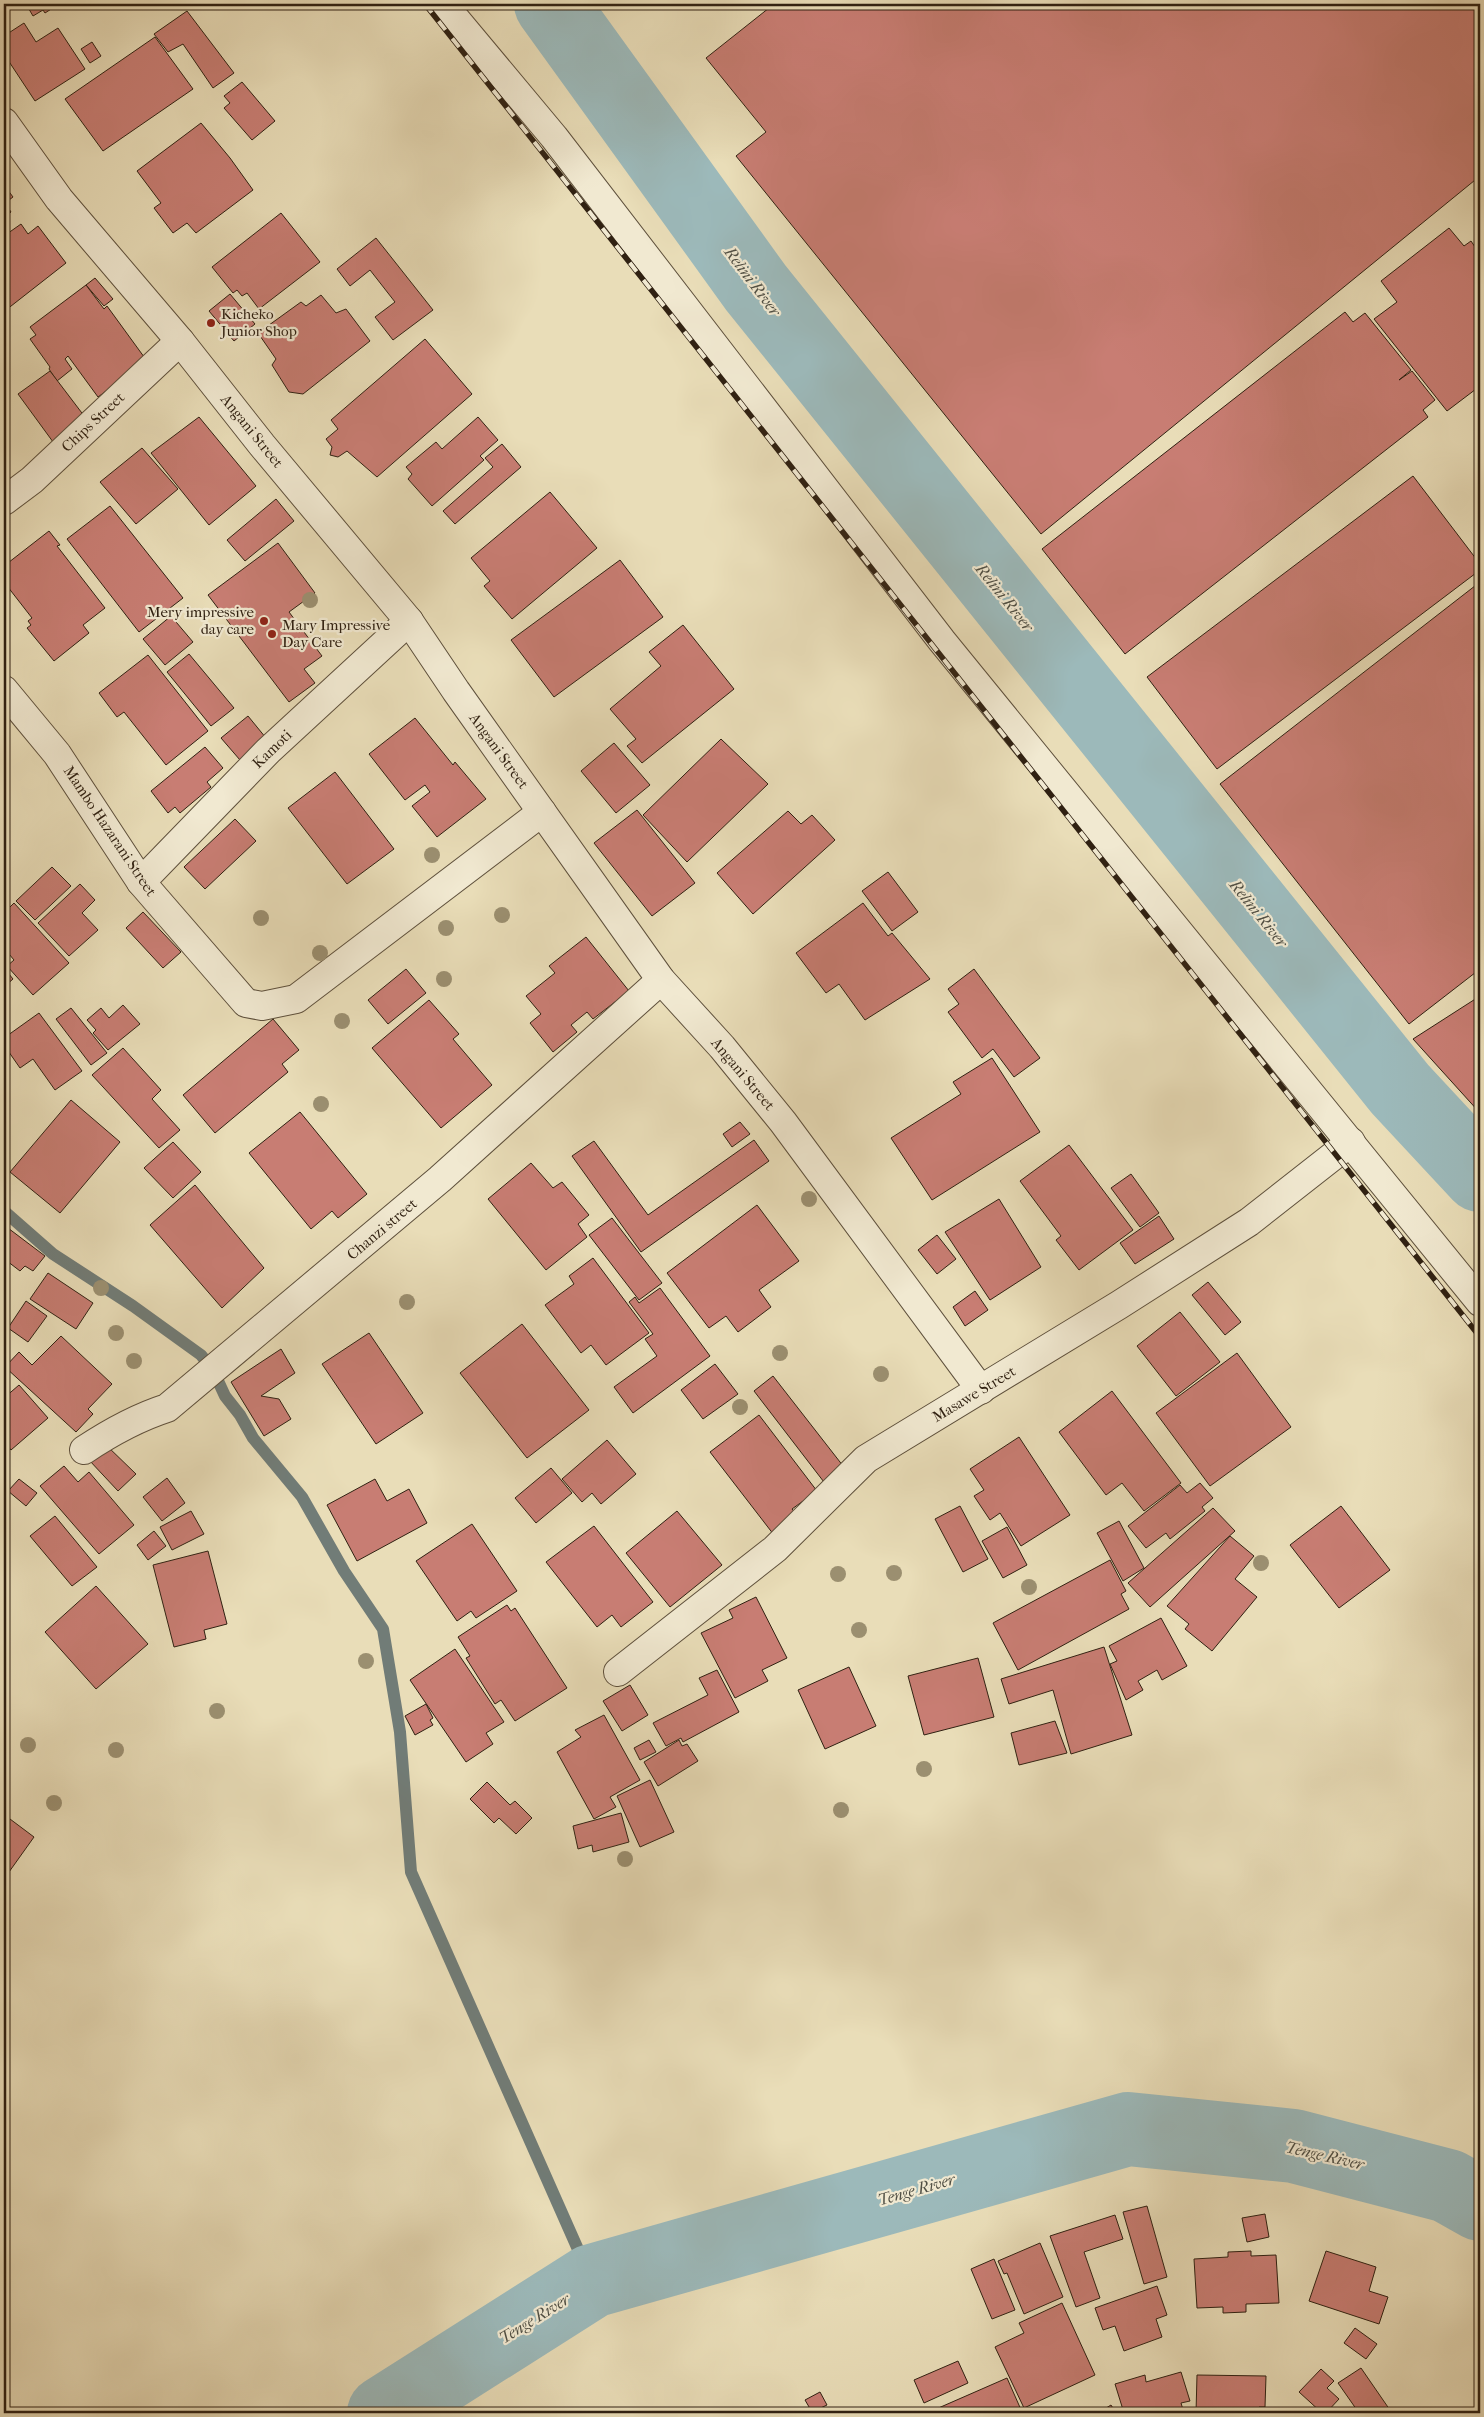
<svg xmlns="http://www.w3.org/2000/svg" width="1484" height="2417" viewBox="0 0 1484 2417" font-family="'IM FELL French Canon',serif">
	<rect width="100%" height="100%" fill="#e9ddb8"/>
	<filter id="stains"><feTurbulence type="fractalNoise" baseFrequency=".004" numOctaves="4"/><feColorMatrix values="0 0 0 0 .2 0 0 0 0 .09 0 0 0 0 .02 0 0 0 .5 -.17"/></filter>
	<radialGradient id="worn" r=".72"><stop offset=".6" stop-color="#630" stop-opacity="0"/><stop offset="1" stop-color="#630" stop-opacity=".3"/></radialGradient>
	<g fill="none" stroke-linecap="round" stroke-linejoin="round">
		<path stroke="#717c77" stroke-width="12" d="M4,1211L53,1254L133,1306L201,1355L213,1370L225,1396L240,1415L253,1438L302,1497L344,1571L383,1629L400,1732L411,1872L592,2281"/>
		<g stroke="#9cb9ba" stroke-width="74">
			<path d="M551,4L756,288L1400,1089L1480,1175"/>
			<path d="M384,2413L592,2281L1128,2129L1294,2146L1448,2186L1480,2204"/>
		</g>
	</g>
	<g fill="#c87d73" stroke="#302112">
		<path d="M26,4H59L45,13L43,10L33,16Z"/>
		<path d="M774,4H1480V176L1041,534L736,156L766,132L706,58Z"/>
		<path d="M187,11L234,73L213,88L183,44L168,52L154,34Z"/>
		<path d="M24,23L36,42L58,28L85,69L35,101L4,54V36Z"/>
		<path d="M155,37L193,89L103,151L65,99Z"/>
		<path d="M92,42L101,56L90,63L81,49Z"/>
		<path d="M242,82L275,121L252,140L224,108L230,103L224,96Z"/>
		<path d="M201,123L230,158L253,190L196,233L187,223L173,233L154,208L161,203L137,171Z"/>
		<path d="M4,185L13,197L5,203L11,212L4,218Z"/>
		<path d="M281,213L320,262L259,309L247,293L242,296L237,290L233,293L212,267Z"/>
		<path d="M21,224L28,234L38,226L66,263L6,310L4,308V236Z"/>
		<path d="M1449,228L1464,246L1471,241L1475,247L1480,244V386L1447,411L1374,319L1397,302L1381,281Z"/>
		<path d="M376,238L433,310L393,340L375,317L395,302L370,270L350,286L337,269Z"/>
		<path d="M95,278L113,299L104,306L86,285Z"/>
		<path d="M86,285L104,309L107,306L147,361L98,397L68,356L65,359L72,369L57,381L49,369L50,367L30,339L36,335L30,327Z"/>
		<path d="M230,294L255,324L234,341L209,311Z"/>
		<path d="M321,295L336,313L346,309L370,341L303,394L289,392L272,365L276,359L258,333L301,302L306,306Z"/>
		<path d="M1345,312L1353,322L1365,313L1411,370L1399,380L1412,371L1435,400L1423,410L1428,417L1125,654L1042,549Z"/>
		<path d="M425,339L472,394L377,477L347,451L338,457L330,455L332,447L326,439L338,429L331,420Z"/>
		<path d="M50,371L88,421L56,446L18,394Z"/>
		<path d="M199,417L256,486L209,525L151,453Z"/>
		<path d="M478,417L498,440L480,456L484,460L432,506L408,479L412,474L406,467L436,442L442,449Z"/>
		<path d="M502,444L521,467L455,524L443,511L493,467L485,458Z"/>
		<path d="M142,448L178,489L136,524L100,482Z"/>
		<path d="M1413,476L1480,564V570L1217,769L1147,677Z"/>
		<path d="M550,492L597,548L512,619L484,586L490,581L471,558Z"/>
		<path d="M276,499L294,521L245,561L227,540Z"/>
		<path d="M110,506L183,598L139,632L67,539Z"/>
		<path d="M49,531L60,545L57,546L105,608L83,625L89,633L54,661L27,628L31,625L28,621L32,618L4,582V566Z"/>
		<path d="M278,543L315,593L289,612L322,656L304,669L315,683L289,702L208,595Z"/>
		<path d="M620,560L663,617L554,697L511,640Z"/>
		<path d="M1480,582V969L1409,1024L1220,784Z"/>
		<path d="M171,616L193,642L165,665L143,639Z"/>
		<path d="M683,625L734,689L642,763L627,746L636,739L610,709L661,666L649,652Z"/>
		<path d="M189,654L234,708L211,726L167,672Z"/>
		<path d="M148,655L208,731L166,765L124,712L117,717L99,693Z"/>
		<path d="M248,716L266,738L240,760L221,738Z"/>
		<path d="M415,718L453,765L455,762L486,799L437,837L412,806L430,792L425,785L405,800L369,754Z"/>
		<path d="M721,739L768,784L687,862L643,815Z"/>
		<path d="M614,743L650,785L616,813L581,771Z"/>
		<path d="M205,747L223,768L207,782L211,787L180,813L175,807L168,813L151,791Z"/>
		<path d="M335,772L394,849L347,884L288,808Z"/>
		<path d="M637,810L695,883L652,916L594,843Z"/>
		<path d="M788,811L801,824L812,815L835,840L753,914L717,873Z"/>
		<path d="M235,819L256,841L205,889L184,867Z"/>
		<path d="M52,867L71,886L35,920L16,901Z"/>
		<path d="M888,872L918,912L892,931L862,891Z"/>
		<path d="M80,884L95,900L82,913L98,930L69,956L38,923Z"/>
		<path d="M14,903L69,963L33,995L7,966L14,960L4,948V913Z"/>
		<path d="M863,903L888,936L892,933L930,979L865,1020L839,984L826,993L796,953Z"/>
		<path d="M143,912L181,952L163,968L126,928Z"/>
		<path d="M586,937L629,991L593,1019L587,1012L571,1025L577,1032L553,1052L530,1023L541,1014L526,996L555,973L549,966Z"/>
		<path d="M4,968L13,979L4,987Z"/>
		<path d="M406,969L426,993L388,1024L368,1000Z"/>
		<path d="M974,969L1040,1058L1014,1077L993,1049L982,1058L948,1012L959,1004L948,989Z"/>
		<path d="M1480,996V1113L1413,1039Z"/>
		<path d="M429,1000L459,1034L453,1039L492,1085L441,1128L372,1048Z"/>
		<path d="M123,1005L140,1024L108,1050L93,1033L96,1030L87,1020L101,1008L109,1018Z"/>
		<path d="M71,1008L107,1053L91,1065L56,1019Z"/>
		<path d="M39,1013L82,1071L55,1090L33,1059L20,1068L4,1045V1038Z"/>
		<path d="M273,1019L299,1050L282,1064L288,1072L215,1133L183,1095Z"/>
		<path d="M123,1048L161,1090L152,1099L180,1130L159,1148L92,1075Z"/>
		<path d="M992,1058L1040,1132L932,1200L891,1138L961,1094L953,1082Z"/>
		<path d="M71,1100L120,1142L60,1213L10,1172Z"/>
		<path d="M300,1112L367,1194L338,1218L332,1211L311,1229L249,1153Z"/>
		<path d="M740,1122L750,1134L732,1147L723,1134Z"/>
		<path d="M754,1140L769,1161L641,1252L572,1156L594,1141L648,1215Z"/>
		<path d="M173,1142L201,1172L173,1198L144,1168Z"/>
		<path d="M1069,1145L1133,1230L1079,1270L1056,1240L1061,1236L1020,1181Z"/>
		<path d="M531,1163L553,1188L562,1182L589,1215L578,1224L587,1237L546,1270L488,1199Z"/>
		<path d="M1131,1174L1159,1213L1140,1227L1111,1188Z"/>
		<path d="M195,1185L264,1268L222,1308L150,1225Z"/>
		<path d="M999,1199L1041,1267L990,1300L945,1232Z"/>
		<path d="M757,1205L799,1261L759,1290L771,1307L738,1332L726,1316L709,1328L667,1273Z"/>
		<path d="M1159,1216L1174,1239L1135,1264L1120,1243Z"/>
		<path d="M612,1218L662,1283L639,1300L589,1235Z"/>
		<path d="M4,1225L45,1256L33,1271L25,1266L20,1271L7,1261L4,1266Z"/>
		<path d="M937,1235L956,1259L937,1274L918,1250Z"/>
		<path d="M593,1258L649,1333L606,1365L591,1345L581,1353L545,1305L574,1284L569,1276Z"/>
		<path d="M48,1273L93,1303L76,1329L30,1299Z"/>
		<path d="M1208,1282L1241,1322L1225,1335L1192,1295Z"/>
		<path d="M660,1288L710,1356L633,1413L614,1387L657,1356L645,1339L653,1334L629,1302L635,1297L639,1303Z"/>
		<path d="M975,1291L988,1310L965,1326L953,1307Z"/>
		<path d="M26,1301L47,1316L28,1342L8,1328Z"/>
		<path d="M1180,1312L1220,1362L1176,1396L1137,1346Z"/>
		<path d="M522,1324L589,1410L527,1458L460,1373Z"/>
		<path d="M369,1333L423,1413L376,1444L322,1364Z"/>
		<path d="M61,1336L112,1384L88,1409L93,1414L76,1432L5,1367L19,1352L32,1365Z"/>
		<path d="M281,1349L295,1373L261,1396L279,1399L291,1419L264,1436L231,1382Z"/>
		<path d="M1237,1353L1291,1427L1210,1486L1156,1413Z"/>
		<path d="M715,1364L738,1394L703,1419L681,1390Z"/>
		<path d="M773,1376L847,1471L827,1486L754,1391Z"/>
		<path d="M19,1385L48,1418L11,1450L4,1441V1398Z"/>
		<path d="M1112,1391L1181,1483L1144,1511L1122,1483L1106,1495L1059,1432Z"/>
		<path d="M759,1415L817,1491L792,1509L799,1517L774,1535L710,1452Z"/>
		<path d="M1019,1437L1070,1515L1021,1546L1000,1513L990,1520L974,1496L984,1490L970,1469Z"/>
		<path d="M607,1440L636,1474L601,1504L592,1493L582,1502L562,1479Z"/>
		<path d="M105,1444L136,1474L118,1491L89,1460Z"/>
		<path d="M64,1466L78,1482L89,1472L134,1525L99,1554L40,1486Z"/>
		<path d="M551,1468L572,1493L536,1523L515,1498Z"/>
		<path d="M167,1478L185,1503L162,1521L143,1497Z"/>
		<path d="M19,1479L37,1493L26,1506L8,1491Z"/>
		<path d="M375,1479L387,1501L409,1489L427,1523L357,1561L327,1505Z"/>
		<path d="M1200,1483L1213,1498L1202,1507L1205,1511L1170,1539L1166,1533L1146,1548L1128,1526L1180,1485L1187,1493Z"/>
		<path d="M960,1506L988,1559L963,1572L935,1519Z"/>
		<path d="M1341,1506L1390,1570L1339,1608L1290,1545Z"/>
		<path d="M1213,1508L1235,1531L1150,1607L1128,1583Z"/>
		<path d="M191,1511L204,1534L172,1550L160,1527Z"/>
		<path d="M677,1511L722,1565L670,1607L626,1553Z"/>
		<path d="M55,1516L97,1567L72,1586L30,1536Z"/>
		<path d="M1119,1521L1144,1568L1123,1581L1097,1533Z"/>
		<path d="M472,1524L517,1591L476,1618L471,1611L457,1621L416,1561Z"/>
		<path d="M594,1526L653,1602L621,1627L612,1615L597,1627L546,1562Z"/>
		<path d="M1007,1527L1027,1565L1003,1578L982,1541Z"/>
		<path d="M154,1531L166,1546L148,1560L137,1545Z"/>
		<path d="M1230,1536L1254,1556L1235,1579L1257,1597L1212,1651L1185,1629L1189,1624L1167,1606Z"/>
		<path d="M208,1551L227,1624L204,1630L206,1639L174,1647L153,1565Z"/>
		<path d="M1110,1560L1126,1591L1121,1594L1129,1609L1018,1670L993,1623Z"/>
		<path d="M96,1586L148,1644L96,1689L45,1632Z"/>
		<path d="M756,1597L787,1658L762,1670L768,1681L735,1698L701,1633L733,1618L729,1610Z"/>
		<path d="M507,1605L511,1611L515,1608L567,1688L515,1721L501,1700L495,1704L466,1658L470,1656L458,1637Z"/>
		<path d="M1161,1618L1187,1666L1162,1680L1157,1670L1138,1681L1143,1690L1126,1700L1110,1664L1117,1661L1109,1646Z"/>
		<path d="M1104,1647L1132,1735L1071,1754L1053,1690L1009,1704L1001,1679Z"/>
		<path d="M455,1649L504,1722L486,1733L493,1744L466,1762L410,1680Z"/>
		<path d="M978,1658L994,1717L924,1735L908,1676Z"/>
		<path d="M849,1667L876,1726L825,1749L798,1690Z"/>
		<path d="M717,1670L739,1712L683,1742L681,1738L666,1746L653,1723L708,1695L699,1678Z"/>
		<path d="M630,1685L648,1715L622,1731L603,1701Z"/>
		<path d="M426,1704L433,1718L430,1720L433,1725L415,1735L405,1716Z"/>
		<path d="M604,1715L640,1780L610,1797L616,1807L594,1819L557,1752L581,1737L575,1730Z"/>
		<path d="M1055,1721L1067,1753L1019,1765L1011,1733Z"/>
		<path d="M649,1740L656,1752L640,1760L634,1748Z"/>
		<path d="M679,1740L682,1746L687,1744L698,1761L658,1786L644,1762Z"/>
		<path d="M650,1780L674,1832L640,1847L617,1796Z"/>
		<path d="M487,1782L510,1805L515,1801L532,1818L516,1834L499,1818L494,1823L470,1799Z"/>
		<path d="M621,1813L629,1842L593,1852L592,1845L578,1849L573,1826Z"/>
		<path d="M10,1819L34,1837L4,1879V1828Z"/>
		<path d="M1147,2206L1167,2277L1144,2284L1123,2212Z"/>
		<path d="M1265,2214L1269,2237L1247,2242L1242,2218Z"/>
		<path d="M1115,2215L1123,2239L1084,2252L1100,2298L1076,2307L1050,2236Z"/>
		<path d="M1040,2243L1063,2297L1024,2314L1007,2273L1004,2274L998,2261Z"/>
		<path d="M1251,2251V2256L1276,2255L1279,2303L1246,2304V2312L1223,2313V2307L1197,2308L1194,2259L1228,2257V2252Z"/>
		<path d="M1326,2251L1376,2267L1369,2291L1388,2297L1379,2324L1309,2301Z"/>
		<path d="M994,2259L1015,2310L992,2319L971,2269Z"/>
		<path d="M1157,2286L1167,2315L1156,2319L1162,2337L1124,2351L1115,2326L1103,2330L1095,2308Z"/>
		<path d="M1062,2303L1095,2375L1024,2408L995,2347L1024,2333L1019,2323Z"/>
		<path d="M1355,2328L1377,2344L1366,2359L1344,2343Z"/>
		<path d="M958,2361L968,2383L924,2403L914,2380Z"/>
		<path d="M1361,2368L1392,2413H1359L1338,2383Z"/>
		<path d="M1321,2369L1334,2381L1327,2388L1339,2399L1326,2413H1322L1299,2392Z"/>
		<path d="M1181,2372L1190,2401L1181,2403L1184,2413H1124L1115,2384L1145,2375L1146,2382Z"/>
		<path d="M1197,2375L1266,2376L1265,2407H1259V2413H1196Z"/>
		<path d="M1007,2378L1022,2412L927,2413Z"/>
		<path d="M820,2392L827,2405L812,2412L805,2400Z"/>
		<path d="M1111,2405L1116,2413H1098Z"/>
	</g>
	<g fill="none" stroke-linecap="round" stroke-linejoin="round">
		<defs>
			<g id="street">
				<path d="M443,4L554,137L942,641L1480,1302"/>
				<path d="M4,122L59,199L180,341L262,445L409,621L456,691L661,980L722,1047L783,1122L981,1390"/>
				<path d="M4,501L32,480L180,341"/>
				<path d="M4,690L57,754L141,882L246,1003L262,1006L296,999L542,812"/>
				<path d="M141,882L268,751L409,621"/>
				<path d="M84,1450C111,1432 136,1418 167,1408L440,1179L661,980"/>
				<path d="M618,1672L775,1549L866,1459L1119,1305L1249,1222L1351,1142"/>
			</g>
		</defs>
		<use href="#street" stroke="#5e503c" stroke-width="30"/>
		<use href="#street" stroke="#f1e9d1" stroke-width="28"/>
		<defs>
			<path id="rail" d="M425,4L1480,1337"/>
		</defs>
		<use href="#rail" stroke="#302112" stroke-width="5.5"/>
		<use href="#rail" stroke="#f1e9d1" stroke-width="4" stroke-dasharray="11" stroke-linecap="butt"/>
	</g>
	<g fill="#9b8f70">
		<circle cx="310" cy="600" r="8"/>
		<circle cx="432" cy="855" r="8"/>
		<circle cx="502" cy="915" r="8"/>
		<circle cx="261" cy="918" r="8"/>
		<circle cx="446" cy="928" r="8"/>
		<circle cx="320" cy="953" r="8"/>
		<circle cx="444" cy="979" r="8"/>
		<circle cx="342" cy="1021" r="8"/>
		<circle cx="321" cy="1104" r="8"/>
		<circle cx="809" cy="1199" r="8"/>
		<circle cx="101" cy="1288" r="8"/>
		<circle cx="407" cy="1302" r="8"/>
		<circle cx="116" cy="1333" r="8"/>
		<circle cx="780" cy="1353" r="8"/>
		<circle cx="134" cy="1361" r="8"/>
		<circle cx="881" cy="1374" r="8"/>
		<circle cx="740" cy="1407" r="8"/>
		<circle cx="1261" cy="1563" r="8"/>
		<circle cx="894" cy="1573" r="8"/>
		<circle cx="838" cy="1574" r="8"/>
		<circle cx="1029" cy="1587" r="8"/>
		<circle cx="859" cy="1630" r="8"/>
		<circle cx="366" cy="1661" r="8"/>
		<circle cx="217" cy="1711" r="8"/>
		<circle cx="28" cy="1745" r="8"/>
		<circle cx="116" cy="1750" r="8"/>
		<circle cx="924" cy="1769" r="8"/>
		<circle cx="54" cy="1803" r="8"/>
		<circle cx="841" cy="1810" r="8"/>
		<circle cx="625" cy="1859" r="8"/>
	</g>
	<g fill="#8f2418" stroke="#f1e9d1" stroke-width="2">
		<circle cx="211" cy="323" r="5"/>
		<circle cx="264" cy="621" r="5"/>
		<circle cx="272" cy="634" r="5"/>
	</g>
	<g text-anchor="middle" stroke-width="4.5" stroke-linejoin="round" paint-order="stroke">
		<g font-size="15" fill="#302112" stroke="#f1e9d1" text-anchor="start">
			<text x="221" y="319">Kicheko<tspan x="221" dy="17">Junior Shop</tspan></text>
			<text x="254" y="617" text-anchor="end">Mery impressive<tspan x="254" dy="17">day care</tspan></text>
			<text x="282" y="630">Mary Impressive<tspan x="282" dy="17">Day Care</tspan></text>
		</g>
		<g font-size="15" fill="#302112" stroke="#f1e9d1">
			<text transform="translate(93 422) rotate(-43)" y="5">Chips Street</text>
			<text transform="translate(252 431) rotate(51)" y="5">Angani Street</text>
			<text transform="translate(272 749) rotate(-44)" y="5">Kamoti</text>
			<text transform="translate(499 751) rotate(54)" y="5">Angani Street</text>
			<text transform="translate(110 831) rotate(56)" y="5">Mambo Hazarani Street</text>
			<text transform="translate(743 1074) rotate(50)" y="5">Angani Street</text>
			<text transform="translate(382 1229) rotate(-40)" y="5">Chanzi street</text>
			<text transform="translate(974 1394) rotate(-31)" y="5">Masawe Street</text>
		</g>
		<g font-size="16" font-style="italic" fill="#504f44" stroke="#f1e9d1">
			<text transform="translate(753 281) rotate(53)" y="6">Relini River</text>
			<text transform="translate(1005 597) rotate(51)" y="6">Relini River</text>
			<text transform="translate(1259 913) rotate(51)" y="6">Relini River</text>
			<text transform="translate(1325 2155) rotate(13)" y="6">Tenge River</text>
			<text transform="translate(916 2189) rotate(-16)" y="6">Tenge River</text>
			<text transform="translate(534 2318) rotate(-32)" y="6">Tenge River</text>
		</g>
	</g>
	<rect width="1484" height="2417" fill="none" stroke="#e9ddb8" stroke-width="20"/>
	<rect x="5" y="5" width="1474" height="2407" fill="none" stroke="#302112" stroke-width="2.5"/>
	<rect x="10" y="10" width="1464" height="2397" fill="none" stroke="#302112"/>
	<rect width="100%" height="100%" filter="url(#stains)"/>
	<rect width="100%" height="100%" fill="url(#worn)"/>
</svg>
